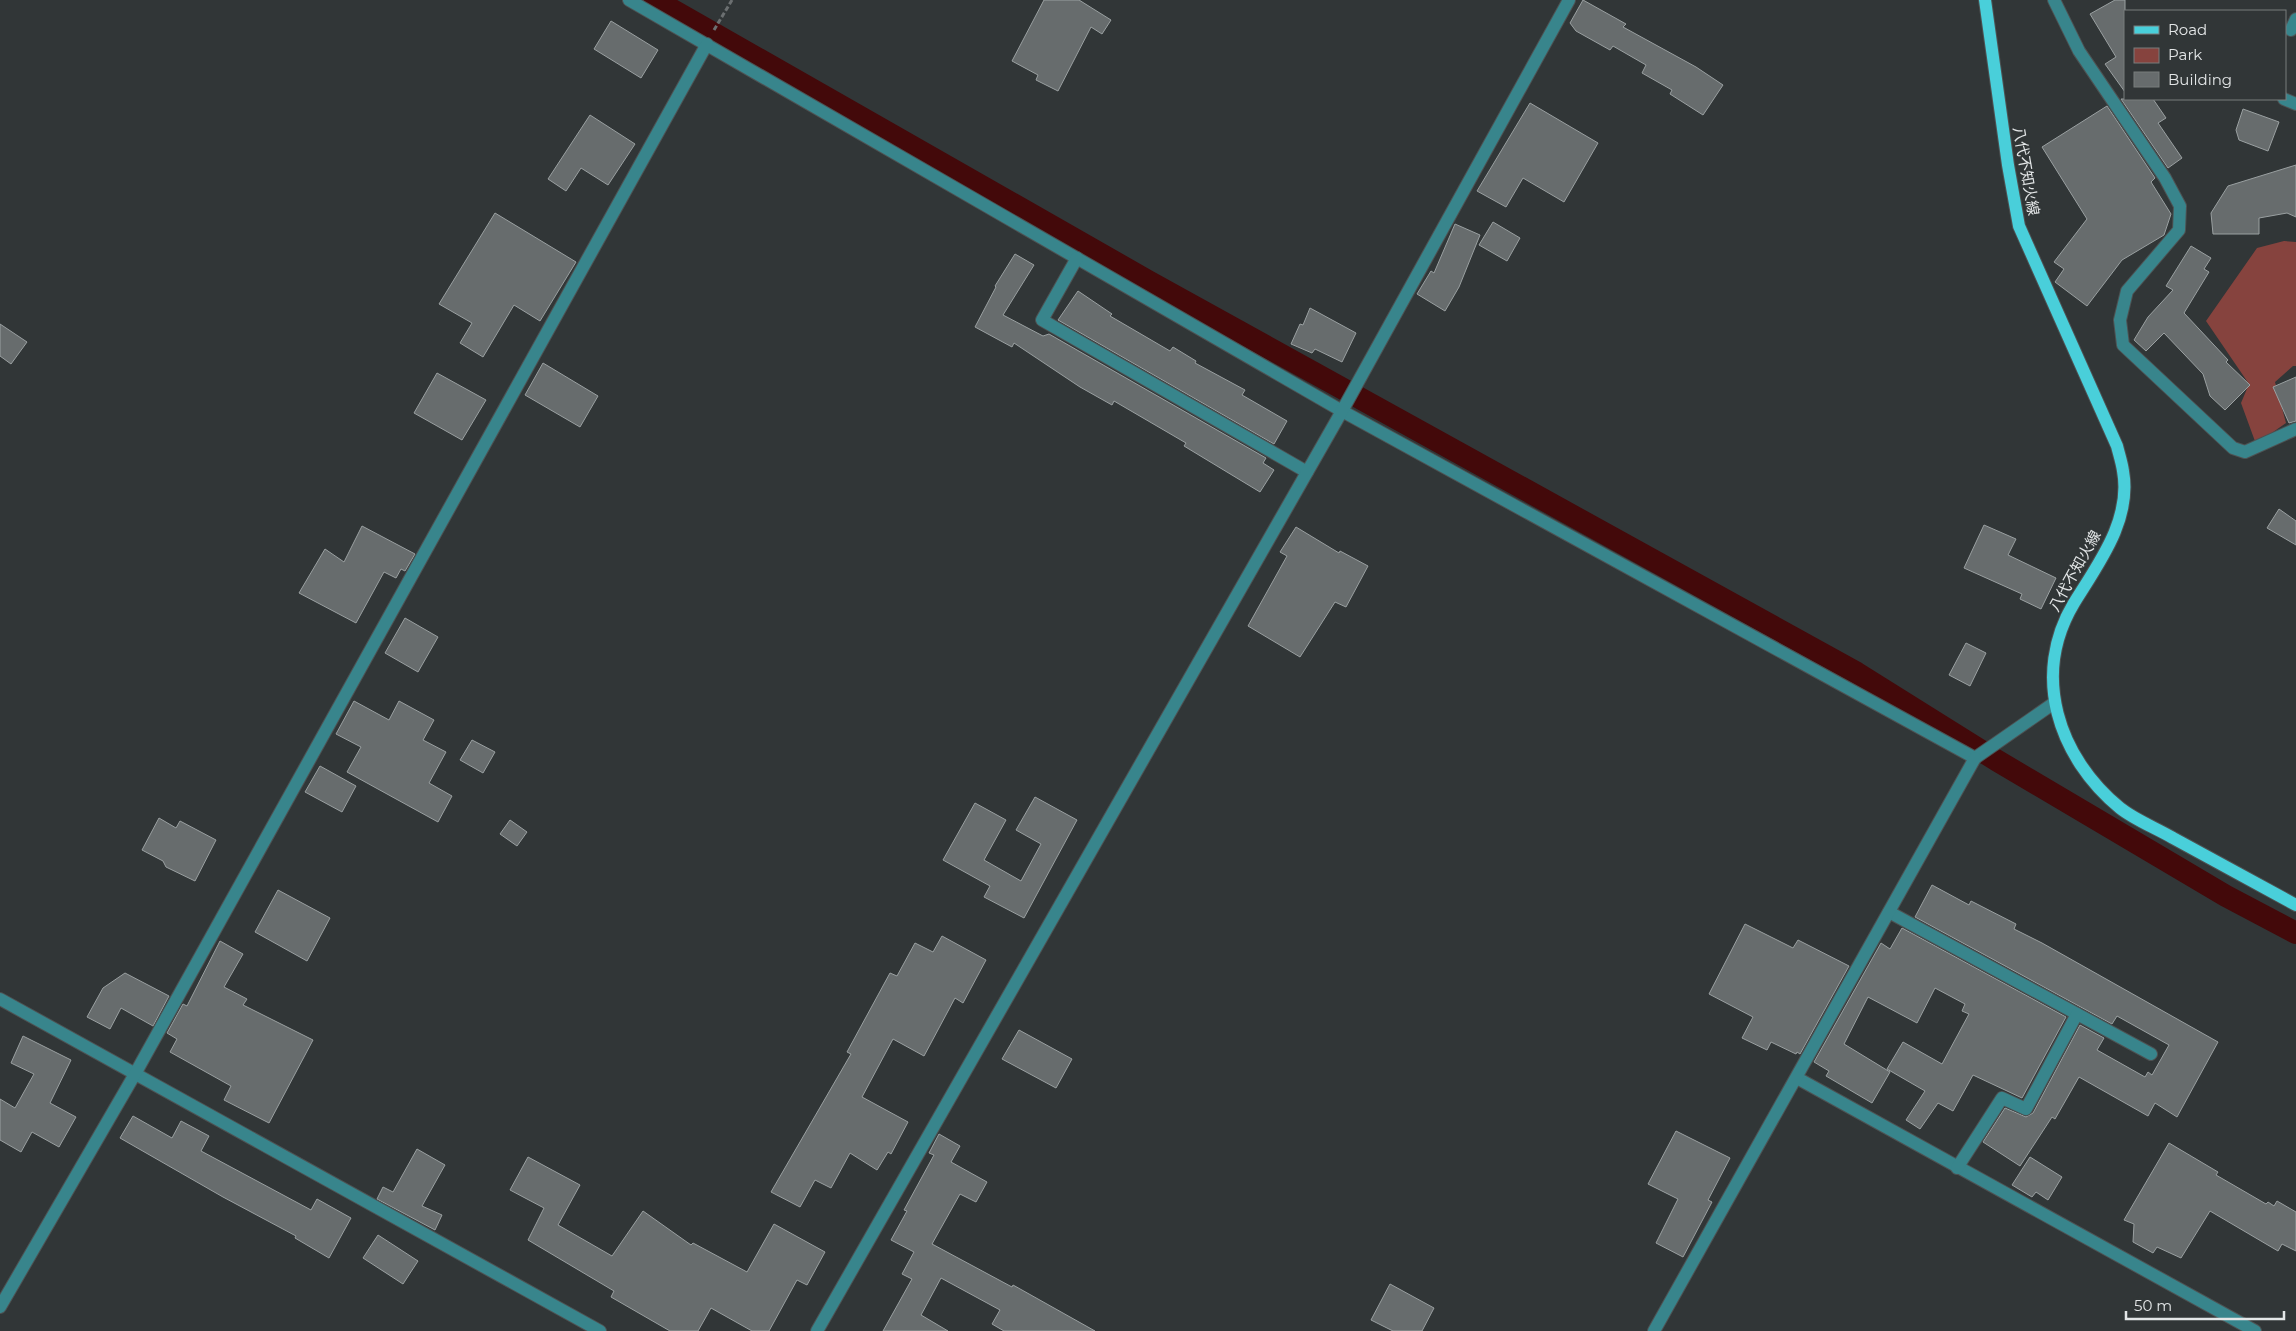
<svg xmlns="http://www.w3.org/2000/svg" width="2296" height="1331" viewBox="0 0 2296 1331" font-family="Montserrat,'Noto Sans JP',sans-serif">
	<rect width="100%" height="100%" fill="#313637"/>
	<path fill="#86433e" d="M2284,241L2296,242V366H2293L2275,382L2286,423L2256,444L2241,403L2249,384L2206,321L2257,248Z"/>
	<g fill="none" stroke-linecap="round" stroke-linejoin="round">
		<path stroke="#43090a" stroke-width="22" d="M655,0L1148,281L1857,673L1996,760L2226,896L2296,933"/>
	</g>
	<g fill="#676c6d" stroke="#9aa0a1">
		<path d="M1044,0H1079L1111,20L1102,34L1091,27L1058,91L1036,80L1038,75L1012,61Z"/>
		<path d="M1583,0L1626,24L1623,27L1696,67L1723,85L1703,115L1670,94L1672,90L1642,73L1646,65L1613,46L1610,50L1576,31L1570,23Z"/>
		<path d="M2115,0H2125V92L2105,64L2116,57L2090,14Z"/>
		<path d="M611,21L658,50L641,78L594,49Z"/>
		<path d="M2121,99H2153L2166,118L2158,123L2182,158L2168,168Z"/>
		<path d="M1530,103L1598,143L1564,202L1523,178L1506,207L1477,191Z"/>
		<path d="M2107,106L2155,178L2151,182L2171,214L2164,235L2122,260L2087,306L2055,282L2064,269L2054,262L2087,219L2042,147Z"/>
		<path d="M2243,109L2279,122L2268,151L2239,140L2236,130Z"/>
		<path d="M590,115L635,144L608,185L581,168L566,191L548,179Z"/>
		<path d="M2296,165V217L2287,213L2259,218V234H2213L2211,213L2228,186Z"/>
		<path d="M495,213L576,262L540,321L514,305L483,357L460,343L472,323L439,304Z"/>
		<path d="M1493,222L1520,238L1507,261L1479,245Z"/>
		<path d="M1455,224L1480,235L1459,287L1445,311L1417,294L1431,271L1434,273Z"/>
		<path d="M2191,246L2211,258L2204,269L2209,272L2184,313L2228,360L2226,362L2250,385L2225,410L2210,396L2203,374L2164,333L2146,351L2134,340L2148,317L2173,290L2166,286Z"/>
		<path d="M1015,254L1034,265L1003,315L1043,336L1049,334L1266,458L1263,463L1274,470L1260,492L1184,446L1186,443L1114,401L1112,405L1080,387L1014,343L1012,347L975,327L996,287L995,286Z"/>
		<path d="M1078,291L1112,314L1110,316L1170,351L1173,347L1196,361L1195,363L1245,390L1242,395L1287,421L1274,444L1058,320Z"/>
		<path d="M1310,308L1356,333L1342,362L1315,349L1312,353L1291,344L1300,324L1303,325Z"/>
		<path d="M0,324L27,342L11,364L0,356Z"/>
		<path d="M543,363L598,396L580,427L525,395Z"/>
		<path d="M437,373L486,400L462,440L414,413Z"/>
		<path d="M2296,377V421L2289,423L2273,387Z"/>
		<path d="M2279,509L2296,521V545L2267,528Z"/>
		<path d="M1984,525L2016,539L2008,555L2056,578L2041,609L2020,599L2022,594L1964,568Z"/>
		<path d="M362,526L415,554L405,571L401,569L396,578L384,572L356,623L299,593L325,549L344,562Z"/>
		<path d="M1296,527L1339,553L1340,551L1368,566L1346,607L1335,602L1300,657L1248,626L1287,556L1280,552Z"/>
		<path d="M405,618L438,637L418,672L385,653Z"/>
		<path d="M1966,643L1986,653L1970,686L1949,675Z"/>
		<path d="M354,701L389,720L399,701L434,720L423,740L446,752L429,783L452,796L438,822L347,772L361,747L336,734Z"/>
		<path d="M472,740L495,752L483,773L460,760Z"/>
		<path d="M320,766L356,786L342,812L305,792Z"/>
		<path d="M1035,797L1077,820L1024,918L984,897L990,886L943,860L975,803L1006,820L984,860L1021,881L1041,844L1016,830Z"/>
		<path d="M159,818L176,828L180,821L216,840L195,881L166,867L163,861L142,850Z"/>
		<path d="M510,820L527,832L517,846L500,834Z"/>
		<path d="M1932,885L1969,905L1971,901L2016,924L2014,929L2042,943L2218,1042L2177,1117L2155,1103L2148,1116L2079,1077L2055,1119L2052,1117L2020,1166L1983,1142L2005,1108L2026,1117L2033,1113L2080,1025L2104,1038L2097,1050L2145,1077L2148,1072L2152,1075L2169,1045L2117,1016L2112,1024L1915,917Z"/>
		<path d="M278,890L330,918L307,961L255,932Z"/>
		<path d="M1745,924L1793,948L1798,940L1849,966L1800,1054L1797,1052L1796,1054L1771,1042L1767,1050L1742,1038L1753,1017L1709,994Z"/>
		<path d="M1902,928L2066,1017L2022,1098L1973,1075L1953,1111L1938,1103L1920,1129L1906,1120L1925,1091L1887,1069L1903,1042L1942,1064L1969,1014L1962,1011L1965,1004L1935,988L1917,1023L1868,997L1844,1044L1890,1072L1872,1103L1826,1076L1829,1071L1814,1062L1881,943L1890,949Z"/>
		<path d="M942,936L986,960L963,1003L955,998L924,1056L893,1039L862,1097L908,1122L891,1154L888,1152L877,1170L850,1153L831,1188L815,1180L800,1207L771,1192L851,1054L847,1052L890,973L897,976L915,943L933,952Z"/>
		<path d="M220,941L243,954L224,987L247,999L243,1005L313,1040L269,1123L224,1100L231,1086L170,1052L177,1039L167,1033L183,1004L187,1006Z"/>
		<path d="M125,973L169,996L153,1026L121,1008L110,1029L87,1017L103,988Z"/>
		<path d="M1019,1030L1072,1059L1056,1088L1002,1059Z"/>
		<path d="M23,1036L71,1060L50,1103L76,1117L59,1147L32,1132L21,1152L0,1140V1099L15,1108L34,1074L11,1063Z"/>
		<path d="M133,1116L172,1138L181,1121L209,1136L201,1151L311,1210L317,1199L351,1218L329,1258L295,1238L296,1236L223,1197L120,1138Z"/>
		<path d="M1676,1131L1730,1158L1708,1200L1712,1202L1683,1257L1656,1243L1678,1199L1648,1184Z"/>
		<path d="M939,1134L960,1146L951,1162L987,1182L976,1202L960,1194L932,1244L1012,1287L1013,1285L1095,1331H1004L992,1324L1000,1310L941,1278L921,1315L948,1331H883L912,1279L902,1274L914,1252L891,1240L907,1211L904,1210L934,1155L929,1153Z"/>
		<path d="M2169,1143L2218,1172L2216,1175L2266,1204L2268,1202L2274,1206L2277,1201L2296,1212V1251L2282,1244L2278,1251L2210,1211L2181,1258L2157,1247L2153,1253L2133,1242L2134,1224L2124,1220Z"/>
		<path d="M417,1149L445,1165L422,1206L442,1215L435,1230L377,1199L383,1187L393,1192Z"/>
		<path d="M528,1157L580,1185L558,1225L612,1256L643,1211L691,1245L693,1243L747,1272L774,1224L825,1252L807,1285L797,1280L769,1331H752L711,1308L698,1331H670L611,1297L614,1291L528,1240L544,1208L510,1190Z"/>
		<path d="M2030,1157L2062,1177L2048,1200L2036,1192L2032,1197L2012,1185Z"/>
		<path d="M378,1235L418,1261L403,1284L363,1258Z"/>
		<path d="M1390,1284L1434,1308L1422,1331H1393L1371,1320Z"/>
	</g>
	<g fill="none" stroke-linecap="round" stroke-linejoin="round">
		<defs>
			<g id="minor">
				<path d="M629,0L1342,411L1975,758L2054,703"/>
				<path d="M2054,0L2079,51L2165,178L2180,206L2179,230L2127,291L2120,320L2123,345L2233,448L2245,452L2296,429"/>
				<path d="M2291,30L2296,19"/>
				<path d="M2284,99L2296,104"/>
				<path d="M1077,258L1042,320L1307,472"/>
				<path d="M1889,912L2151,1054"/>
				<path d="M0,999L600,1331"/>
				<path d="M1797,1078L2255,1331"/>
				<path d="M1957,1168L2002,1098L2026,1109L2077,1014"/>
				<path d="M0,1307L135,1074L707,44"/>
				<path d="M817,1331L1342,411L1569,0"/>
				<path d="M1654,1331L1975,758"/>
			</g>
			<path id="major" d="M1985,0L2008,165L2019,226L2117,446C2119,454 2122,463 2123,471C2132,520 2098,564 2074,603C2031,675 2058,757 2120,808C2135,820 2156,828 2173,838C2214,860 2255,883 2296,905"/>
		</defs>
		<use href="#minor" stroke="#4d5253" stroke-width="14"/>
		<use href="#major" stroke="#4d5253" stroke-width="14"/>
		<path stroke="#6b6f70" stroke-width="3" stroke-dasharray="5 2.5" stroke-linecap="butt" d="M714,30L732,0"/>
		<use href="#minor" stroke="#38858c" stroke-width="12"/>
		<use href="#major" stroke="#49cfda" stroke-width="12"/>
	</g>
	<g text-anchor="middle" stroke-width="4" stroke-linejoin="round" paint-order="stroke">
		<g font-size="15" fill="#e3e6e7" stroke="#313637">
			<text transform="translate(2026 171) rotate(80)" y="5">八代不知火線</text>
			<text transform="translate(2075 571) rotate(-61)" y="5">八代不知火線</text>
		</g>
	</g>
	<rect x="2124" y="10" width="162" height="90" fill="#313637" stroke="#787c7d"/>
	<rect x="2134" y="26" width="25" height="8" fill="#49cfda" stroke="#787c7d"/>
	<text x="2168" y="35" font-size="15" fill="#e3e6e7">Road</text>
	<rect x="2134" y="48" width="25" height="15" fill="#86433e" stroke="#787c7d"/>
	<text x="2168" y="60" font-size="15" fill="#e3e6e7">Park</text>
	<rect x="2134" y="72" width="25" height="15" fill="#676c6d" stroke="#787c7d"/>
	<text x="2168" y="85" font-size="15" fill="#e3e6e7">Building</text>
	<path d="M2126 1311v8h158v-8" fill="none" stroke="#e3e6e7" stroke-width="2.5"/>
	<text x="2134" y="1311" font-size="15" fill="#e3e6e7" stroke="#313637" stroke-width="4" paint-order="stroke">50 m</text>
</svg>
